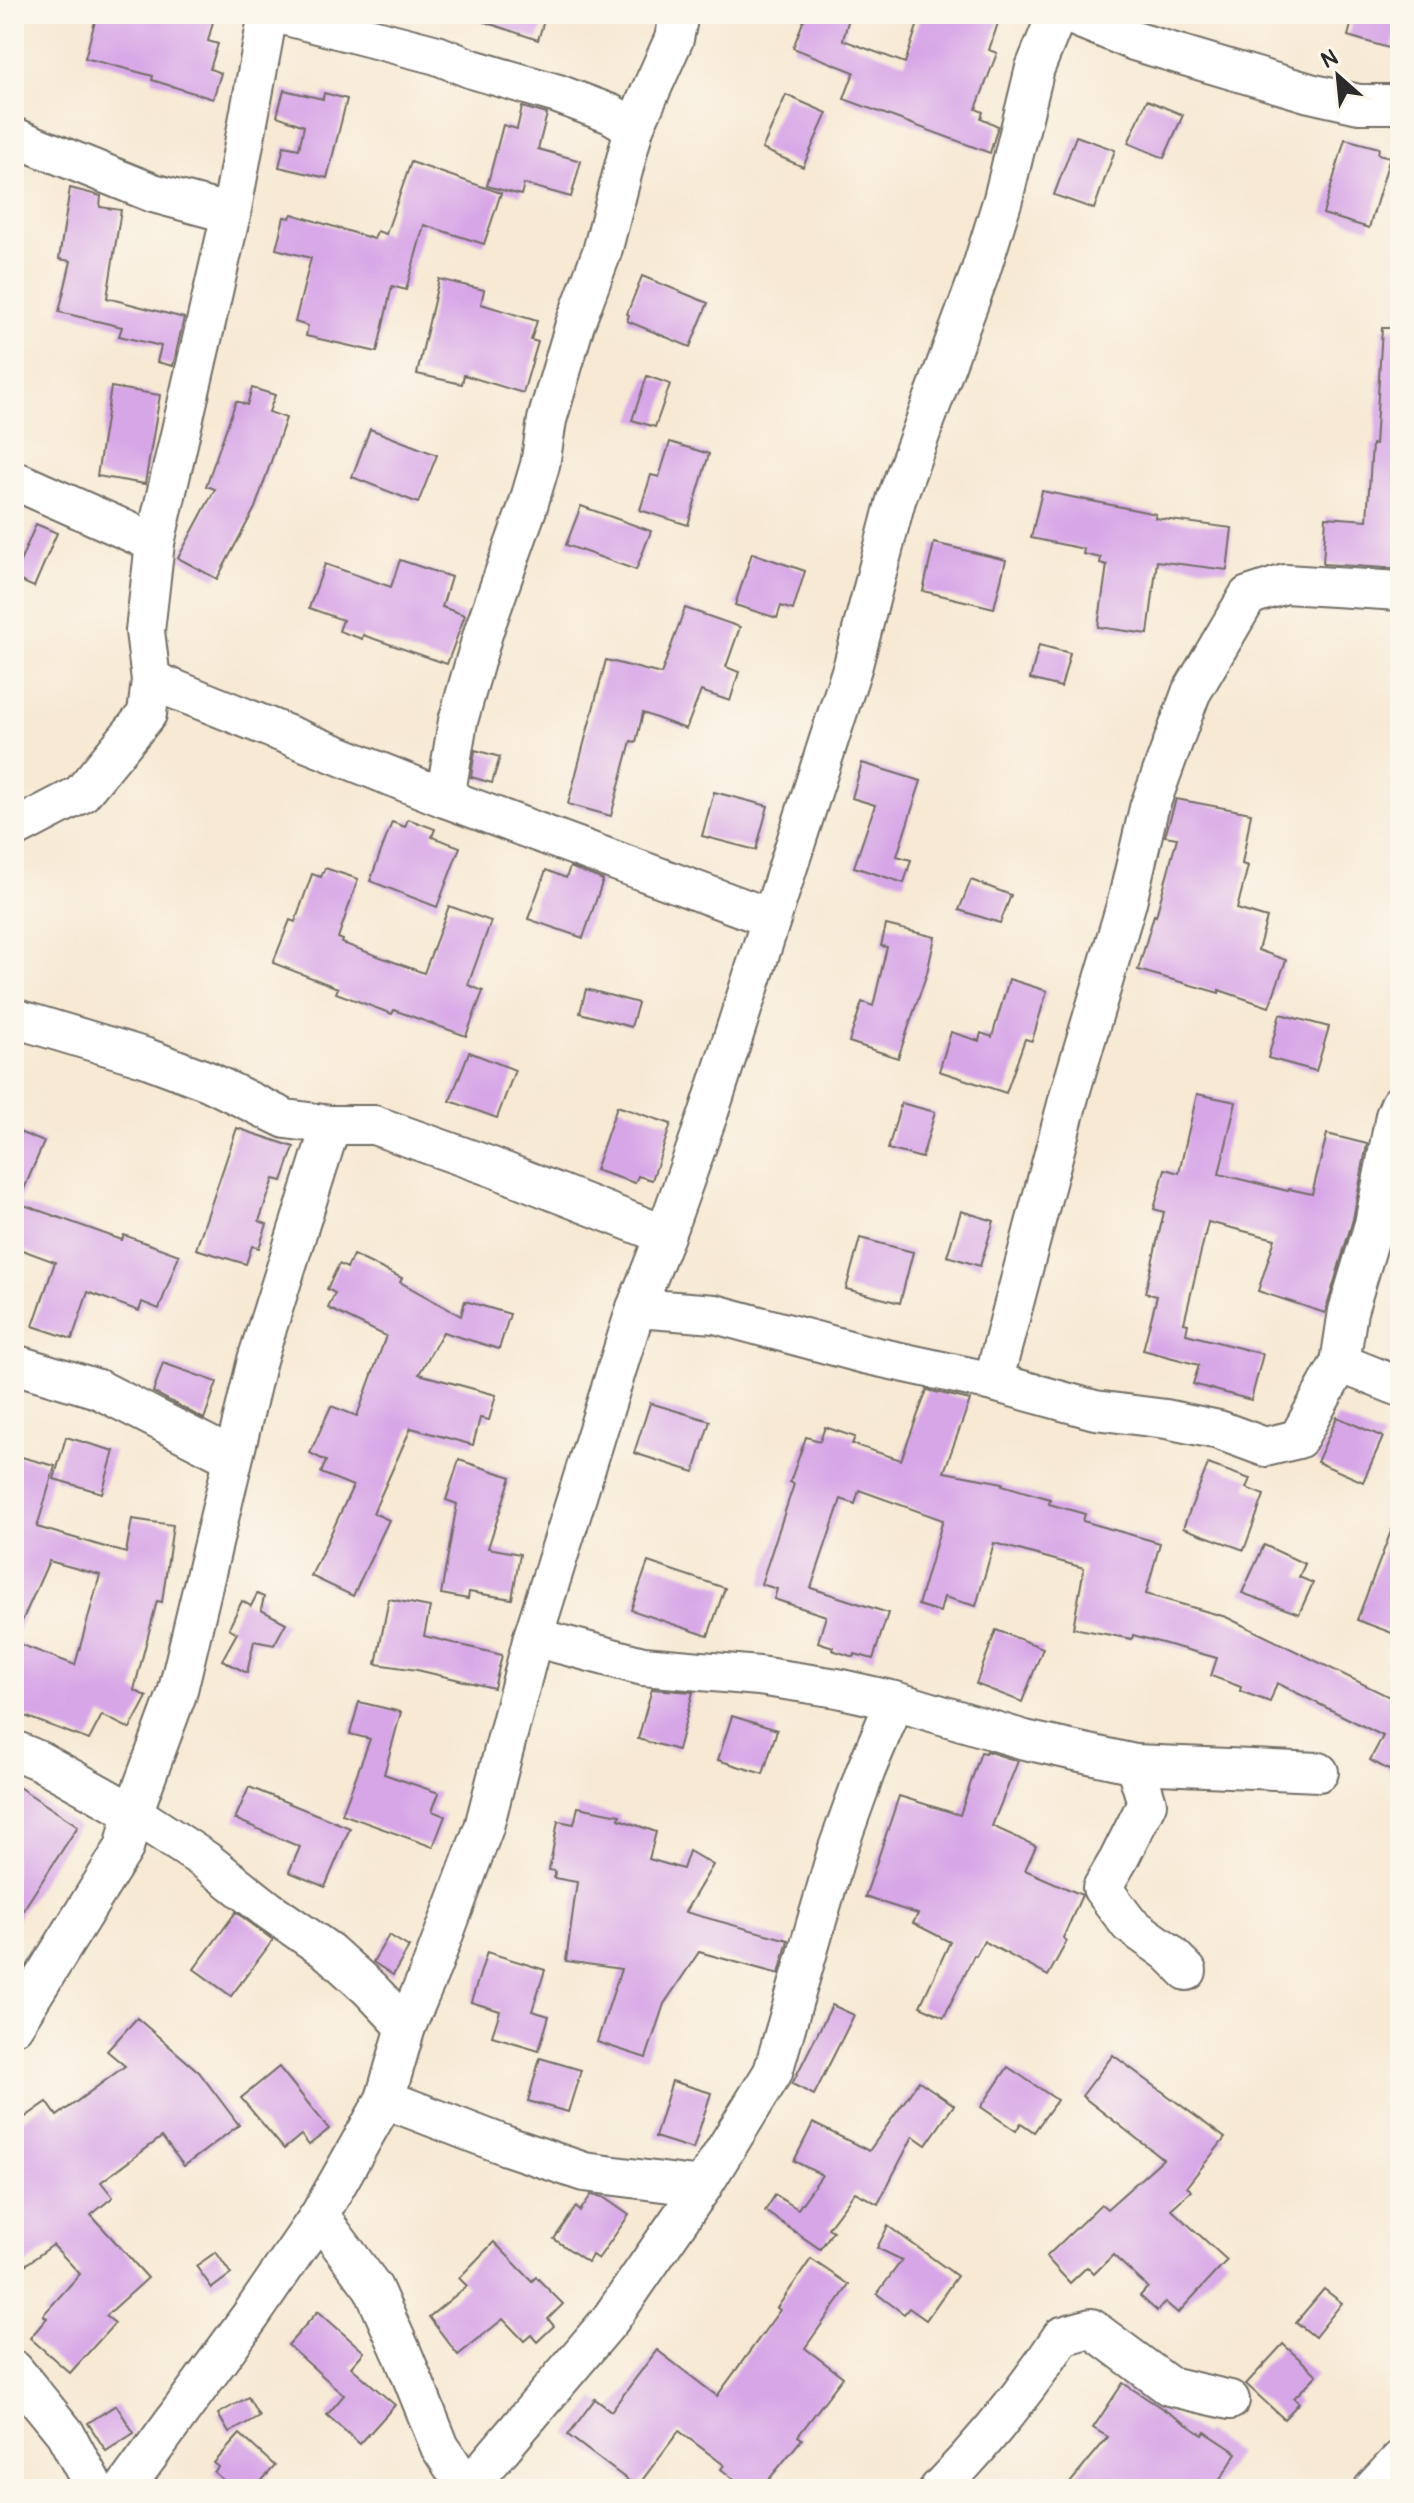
<svg xmlns="http://www.w3.org/2000/svg" width="1414" height="2503" viewBox="0 0 1414 2503" font-family="Pangolin,sans-serif">
	<rect width="100%" height="100%" fill="#fbf7ec"/>
	<filter id="ink" filterUnits="userSpaceOnUse"><feTurbulence type="fractalNoise" baseFrequency=".0125" numOctaves="2"/><feDisplacementMap in="SourceGraphic" scale="16" xChannelSelector="R" yChannelSelector="G"/><feConvolveMatrix kernelMatrix="1 2 1 2 8 2 1 2 1" color-interpolation-filters="sRGB"/></filter>
	<filter id="wash" filterUnits="userSpaceOnUse"><feTurbulence type="fractalNoise" baseFrequency=".006" numOctaves="4" result="noise"/><feDisplacementMap in="SourceGraphic" scale="32" xChannelSelector="R" yChannelSelector="G"/><feGaussianBlur stdDeviation="1.8" result="paint"/><feColorMatrix in="noise" values="0 0 0 0 0 0 0 0 0 0 0 0 0 0 0 0 0 1.4 0 .05"/><feComposite in="paint" operator="in"/></filter>
	<g filter="url(#wash)">
		<rect width="100%" height="100%" fill="#f7e9d4"/>
		<g id="blocks">
			<g fill="#d7a6e7">
				<path d="M97,14H215L208,41L218,44L210,69L221,73L213,99L152,80L153,76L85,58Z"/>
				<path d="M474,14H546L538,40L473,18Z"/>
				<path d="M806,14H850L843,40L905,63L921,14H1001L989,50L997,53L976,109L983,112L981,118L998,126L990,153L844,99L854,72L793,48Z"/>
				<path d="M1354,14H1400V22L1392,49L1348,36Z"/>
				<path d="M284,90L323,99L324,93L347,99L327,178L279,167L284,146L299,149L304,126L277,116Z"/>
				<path d="M786,95L827,113L803,167L762,149Z"/>
				<path d="M1147,100L1183,115L1164,158L1128,143Z"/>
				<path d="M522,107L547,114L538,149L581,161L571,197L524,184L521,195L487,186L503,125L517,129Z"/>
				<path d="M1076,136L1115,150L1094,209L1054,195Z"/>
				<path d="M1345,139L1379,148L1378,154L1390,157L1369,228L1323,214Z"/>
				<path d="M411,162L501,193L484,244L424,225L406,290L392,286L377,352L306,336L308,326L295,322L311,258L276,249L284,217L290,218L292,214L374,239L377,231L386,234Z"/>
				<path d="M70,188L101,196L100,207L121,210L107,298L184,318L173,366L157,362L161,346L119,336L122,327L59,312L71,261L59,259Z"/>
				<path d="M642,276L708,303L690,347L627,321L629,315L627,314Z"/>
				<path d="M439,279L484,290L481,304L537,321L531,340L538,342L523,393L464,375L462,384L417,374Z"/>
				<path d="M1382,328H1400V569L1323,564L1326,517L1367,520L1372,444L1375,445Z"/>
				<path d="M647,376L670,384L655,427L632,420Z"/>
				<path d="M111,387L160,395L145,484L97,476Z"/>
				<path d="M252,388L275,395L269,412L286,418L255,508L217,579L178,558L215,489L206,486L236,401L247,405Z"/>
				<path d="M370,429L437,455L418,503L352,477Z"/>
				<path d="M670,442L709,454L688,525L640,510L651,475L659,477Z"/>
				<path d="M1042,491L1156,514L1155,518L1232,528L1227,570L1157,561L1148,634L1098,627L1107,565L1100,563L1101,558L1083,554L1084,549L1031,538Z"/>
				<path d="M581,506L651,531L636,570L566,545Z"/>
				<path d="M36,524L57,533L34,587L14,578V576Z"/>
				<path d="M934,543L1006,560L994,608L923,591Z"/>
				<path d="M752,553L805,571L793,610L781,606L777,618L735,605Z"/>
				<path d="M400,560L451,577L442,607L465,615L447,664L363,635L362,639L339,631L343,620L309,608L325,564L391,587Z"/>
				<path d="M685,608L740,627L726,667L739,672L730,701L701,691L686,729L643,713L636,742L631,741L611,816L568,804L606,660L661,674Z"/>
				<path d="M1039,645L1070,653L1061,687L1030,679Z"/>
				<path d="M475,750L500,757L492,783L471,777Z"/>
				<path d="M862,763L921,781L897,856L911,860L904,883L854,867L875,805L852,798Z"/>
				<path d="M714,792L768,806L756,850L702,836Z"/>
				<path d="M1176,799L1251,813L1242,864L1248,866L1237,909L1267,918L1258,950L1286,960L1269,1007L1219,990V993L1138,970L1154,915L1156,916L1177,838L1165,836Z"/>
				<path d="M408,819L435,829L432,837L460,847L437,907L370,881L392,822L405,827Z"/>
				<path d="M570,867L603,880L583,938L528,919L546,870L566,878Z"/>
				<path d="M325,868L358,879L338,938L343,940L342,943L424,973L449,906L491,921L468,985L483,991L466,1036L394,1010L392,1014L336,993L338,988L273,963L290,920L295,922L312,874L321,877Z"/>
				<path d="M971,880L1011,895L1000,923L959,910Z"/>
				<path d="M886,925L935,937L927,973L898,1058L849,1042L862,1002L873,1006L887,947L881,946Z"/>
				<path d="M1009,979L1047,991L1032,1041L1025,1039L1006,1093L939,1071L951,1032L979,1041L981,1033L992,1037Z"/>
				<path d="M586,989L638,1003L631,1027L580,1013Z"/>
				<path d="M1280,1014L1329,1027L1316,1071L1268,1058Z"/>
				<path d="M469,1052L515,1070L497,1118L450,1101Z"/>
				<path d="M1197,1094L1236,1102L1219,1174L1288,1191L1289,1189L1312,1194L1327,1134L1367,1144L1353,1219L1325,1313L1258,1291L1275,1239L1208,1222L1184,1323L1188,1324L1186,1334L1263,1354L1251,1400L1193,1384L1199,1365L1143,1350L1157,1296L1145,1293L1164,1212L1154,1209L1165,1169L1179,1173Z"/>
				<path d="M901,1103L935,1112L922,1158L888,1149Z"/>
				<path d="M617,1106L671,1124L652,1180L638,1176L635,1183L595,1170Z"/>
				<path d="M237,1128L294,1147L282,1181L274,1179L259,1221L267,1224L259,1248L252,1246L246,1264L196,1249Z"/>
				<path d="M14,1130L44,1142L18,1203L122,1240L124,1235L179,1255L159,1309L142,1302L139,1311L88,1292L72,1339L33,1326L55,1262L14,1247Z"/>
				<path d="M961,1211L994,1221L980,1266L947,1256Z"/>
				<path d="M860,1238L913,1252L900,1303L846,1289Z"/>
				<path d="M353,1255L402,1278L400,1282L461,1316L465,1301L510,1314L499,1349L443,1332L419,1374L496,1395L489,1420L480,1418L473,1445L411,1428L373,1513L389,1520L353,1596L311,1576L353,1486L321,1473L326,1461L310,1453L331,1406L357,1416L386,1336L328,1308L335,1293L327,1289L339,1264L347,1268Z"/>
				<path d="M163,1363L217,1382L204,1419L153,1392Z"/>
				<path d="M927,1390L970,1400L944,1472L1003,1483L1002,1485L1050,1499L1049,1504L1085,1514L1083,1521L1160,1543L1146,1594L1226,1617L1400,1702V1776L1370,1760L1383,1736L1277,1683L1270,1702L1240,1691L1241,1687L1211,1676L1217,1658L1133,1635L1132,1639L1073,1628L1084,1568L994,1543L976,1606L944,1597L940,1612L918,1605L943,1520L859,1490L855,1504L841,1499L811,1588L888,1613L873,1659L855,1654L854,1657L832,1650L833,1647L818,1642L826,1616L774,1599L777,1589L761,1584L794,1484L790,1482L806,1437L820,1441L825,1427L855,1437L852,1444L901,1460Z"/>
				<path d="M650,1403L710,1421L694,1472L634,1453Z"/>
				<path d="M1337,1417L1383,1437L1363,1482L1317,1462Z"/>
				<path d="M66,1437L114,1451L102,1493L54,1479Z"/>
				<path d="M14,1455L55,1466L37,1527L126,1553L132,1519L173,1525L162,1602L157,1601L134,1690L147,1697L130,1729L102,1715L89,1740L14,1712V1642L75,1665L100,1575L49,1561L14,1639Z"/>
				<path d="M459,1460L511,1477L488,1548L520,1554L512,1599L469,1592L468,1599L441,1594L457,1504L446,1500Z"/>
				<path d="M1208,1464L1250,1479L1246,1488L1264,1495L1244,1550L1183,1528Z"/>
				<path d="M1398,1513H1400V1636L1357,1620Z"/>
				<path d="M1264,1545L1305,1564L1299,1577L1313,1583L1299,1614L1242,1593Z"/>
				<path d="M648,1562L725,1588L708,1636L631,1610Z"/>
				<path d="M257,1594L264,1597L261,1610L286,1623L274,1645L254,1641L247,1673L222,1660L237,1633L229,1628L242,1601L251,1606Z"/>
				<path d="M389,1599L430,1607L424,1636L502,1655L494,1688L417,1670L376,1664Z"/>
				<path d="M996,1630L1043,1648L1022,1702L976,1684Z"/>
				<path d="M652,1689L693,1692L678,1750L638,1739Z"/>
				<path d="M359,1702L401,1712L384,1774L439,1793L432,1811L445,1816L433,1847L342,1814L370,1739L350,1734Z"/>
				<path d="M732,1716L777,1730L763,1774L718,1760Z"/>
				<path d="M986,1751L1018,1761L992,1826L1036,1846L1025,1870L1082,1895L1063,1938L1067,1941L1048,1976L984,1941L976,1956L974,1955L944,2017L920,2006L950,1942L913,1923L918,1914L865,1897L899,1796L960,1815L981,1752L985,1753Z"/>
				<path d="M14,1784L78,1826L14,1924Z"/>
				<path d="M249,1787L350,1828L325,1887L289,1872L300,1847L235,1819Z"/>
				<path d="M578,1807L620,1815L619,1819L656,1832L649,1859L683,1869L689,1851L713,1865L685,1912L788,1940L779,1974L699,1952L664,2004L646,2058L597,2042L621,1969L566,1961L577,1882L554,1878L555,1871L549,1870L558,1821L574,1824Z"/>
				<path d="M236,1912L273,1940L231,1996L194,1969Z"/>
				<path d="M389,1935L409,1947L393,1975L373,1962Z"/>
				<path d="M487,1952L545,1970L532,2011L549,2016L539,2050L492,2036L500,2011L471,2002Z"/>
				<path d="M832,2005L854,2015L814,2095L792,2084Z"/>
				<path d="M137,2018L199,2072L239,2125L184,2166L162,2137L101,2182L113,2197L91,2215L148,2278L106,2316L115,2323L70,2373L30,2338L47,2318L43,2315L80,2274L53,2245L14,2273V2125L47,2102L57,2116L125,2066L107,2051Z"/>
				<path d="M1113,2055L1225,2138L1187,2186L1191,2191L1171,2209L1227,2260L1178,2313L1165,2302L1157,2311L1140,2296L1148,2287L1113,2255L1094,2274L1087,2267L1070,2283L1046,2257L1101,2204L1107,2209L1163,2159L1082,2096Z"/>
				<path d="M540,2058L581,2070L568,2112L528,2101Z"/>
				<path d="M279,2067L329,2129L309,2145L301,2135L284,2149L241,2098Z"/>
				<path d="M1008,2067L1057,2100L1034,2132L1021,2123L1016,2131L981,2107Z"/>
				<path d="M672,2081L711,2093L693,2149L655,2137Z"/>
				<path d="M919,2081L954,2105L926,2145L913,2136L878,2204L855,2192L828,2228L833,2231L820,2249L765,2211L775,2195L798,2209L822,2175L794,2161L813,2123L869,2151Z"/>
				<path d="M591,2195L603,2197L629,2215L598,2259L592,2255L588,2262L554,2239L576,2207L580,2211Z"/>
				<path d="M888,2226L957,2276L926,2320L909,2308L904,2314L877,2294L902,2260L877,2248Z"/>
				<path d="M494,2242L532,2281L536,2277L563,2304L548,2319L554,2326L537,2342L531,2335L524,2341L503,2319L458,2355L429,2317L467,2286L459,2278Z"/>
				<path d="M216,2252L231,2274L212,2288L196,2266Z"/>
				<path d="M811,2259L849,2285L805,2348L843,2377L798,2436L802,2439L761,2489H746L721,2469L724,2465L679,2431L637,2487L568,2435L595,2399L611,2411L657,2350L717,2396L780,2310L777,2308Z"/>
				<path d="M1324,2289L1342,2303L1315,2337L1296,2322Z"/>
				<path d="M318,2311L364,2352L351,2367L395,2405L360,2444L327,2415L344,2395L288,2345Z"/>
				<path d="M1283,2344L1317,2375L1294,2398L1299,2403L1284,2419L1246,2384Z"/>
				<path d="M1123,2383L1203,2435L1205,2432L1237,2453L1214,2489H1065L1108,2437L1093,2428Z"/>
				<path d="M248,2397L259,2416L229,2433L218,2414Z"/>
				<path d="M116,2405L134,2433L106,2451L88,2423Z"/>
				<path d="M240,2434L275,2466L254,2489H233L214,2472L219,2467L214,2463Z"/>
			</g>
		</g>
	</g>
	<g filter="url(#ink)">
		<use href="#blocks" fill-opacity="0" stroke="#726e66" stroke-width="2"/>
		<g fill="none" stroke-linecap="round" stroke-linejoin="round">
			<defs>
				<g id="minor">
					<path d="M279,14L437,55L472,69L558,94L611,114L634,128"/>
					<path d="M1068,14L1134,41L1310,93L1359,104H1400"/>
					<path d="M14,137L153,193L231,214"/>
					<path d="M14,480L155,543"/>
					<path d="M151,680L445,798L770,918"/>
					<path d="M445,798L458,721L484,630L527,509L540,465L547,420L575,324L602,252L634,128L674,39L679,14"/>
					<path d="M14,829L81,794L147,714L151,680L145,631L155,543L231,214L268,14"/>
					<path d="M14,1018L144,1057L208,1081L286,1119L331,1125H374L492,1167L665,1235"/>
					<path d="M636,1308L715,1314L864,1354L993,1382L1095,1410L1166,1419L1219,1430L1265,1447L1298,1439L1340,1363L1348,1311L1374,1224L1395,1116L1400,1104"/>
					<path d="M1340,1363L1400,1387"/>
					<path d="M14,1364L98,1389L233,1458"/>
					<path d="M993,1382L1070,1093L1127,902L1149,808L1191,693L1248,596L1285,584L1400,591"/>
					<path d="M533,1637L643,1666L759,1676L837,1688L895,1701L1025,1740L1135,1764L1319,1772"/>
					<path d="M14,1750L40,1761L133,1813L205,1860L267,1909L329,1952L370,1989L406,2027"/>
					<path d="M1135,1764L1147,1803L1119,1859L1102,1888L1129,1924L1168,1952L1187,1971"/>
					<path d="M14,2025L124,1848L133,1813L177,1694L257,1360L331,1125"/>
					<path d="M385,2099L507,2146L584,2172L702,2187"/>
					<path d="M319,2216L373,2288L403,2355L440,2447L467,2488"/>
					<path d="M14,2370L65,2433L95,2489"/>
					<path d="M124,2489L252,2314L319,2216L385,2099L406,2027L432,1966L484,1827L533,1637L636,1308L665,1235L709,1112L853,665L896,500L980,273L1003,199L1035,68L1057,14"/>
					<path d="M467,2489L610,2320L702,2187L773,2072L838,1848L866,1770L895,1701"/>
					<path d="M939,2489C985,2442 1026,2391 1062,2336L1091,2328L1169,2386L1230,2400"/>
					<path d="M1373,2489L1400,2460"/>
				</g>
			</defs>
			<use href="#minor" stroke="#726e66" stroke-width="42"/>
			<use href="#minor" stroke="#fff" stroke-width="38"/>
		</g>
	</g>
	<rect width="1414" height="2503" fill="none" stroke="#fbf7ec" stroke-width="48"/>
	<g transform="translate(1338 76) rotate(333)" stroke="#fbf7ec" stroke-width="6" paint-order="stroke">
	<path d="M0-6L14 30L0 20L-14 30Z" fill="#2b2b2b"/>
	<text y="-12" font-size="22" font-weight="bold" text-anchor="middle" fill="#2b2b2b">N</text>
	</g>
</svg>
